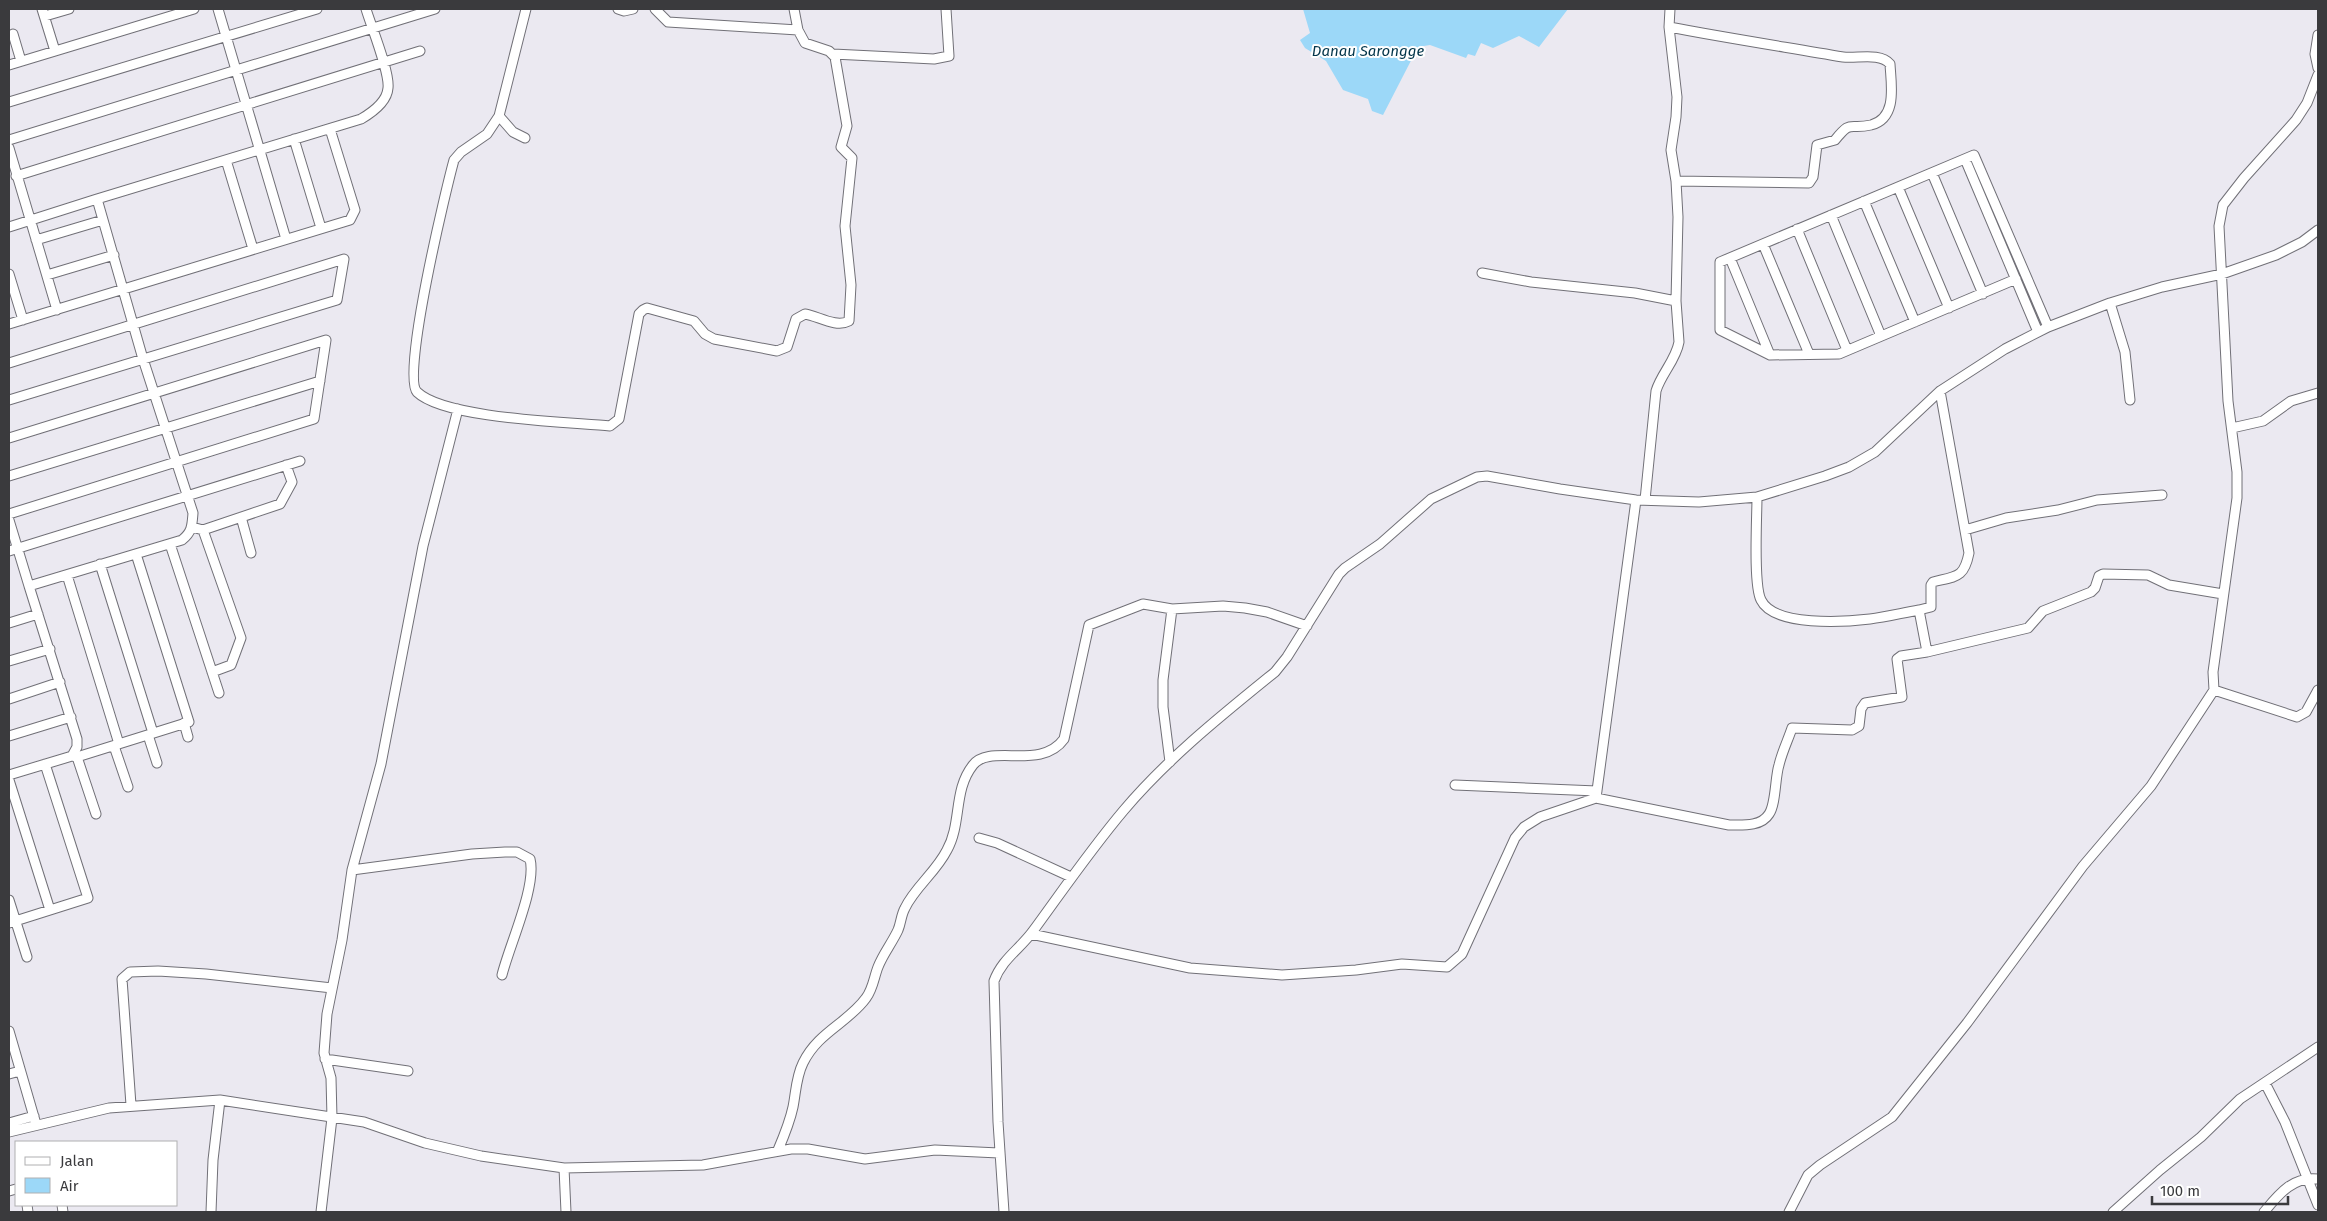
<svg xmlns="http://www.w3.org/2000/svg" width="2327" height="1221" viewBox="0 0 2327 1221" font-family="'Fira Sans',sans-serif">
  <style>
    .water { fill: #9cd8f8 }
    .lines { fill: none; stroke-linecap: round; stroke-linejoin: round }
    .minor-casing { stroke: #717077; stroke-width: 11 }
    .minor { stroke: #fff; stroke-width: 9 }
    .labels { text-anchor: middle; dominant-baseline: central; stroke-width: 4; stroke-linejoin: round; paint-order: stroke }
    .water-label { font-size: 15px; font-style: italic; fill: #02354a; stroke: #fff }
  </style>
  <rect width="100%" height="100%" fill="#ebe9f1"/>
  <path class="water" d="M 1303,9 L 1568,9 L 1539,47 L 1519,36 L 1493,48 L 1481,43 L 1475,56 L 1468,54 L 1466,58 L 1430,45 L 1418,47 L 1383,115 L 1372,111 L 1368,99 L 1343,90 L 1326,61 L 1305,48 L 1300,40 L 1310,33 Z"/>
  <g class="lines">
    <defs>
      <path id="minor" d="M 42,9 L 55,51
        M 218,9 L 286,239
        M 526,9 L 499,116 L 487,134 L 461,152 L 454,160 C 446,189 401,376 417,392 C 445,419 569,422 610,426 L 619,419 L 639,314 L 643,310 L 647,308 L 694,321 L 705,334 L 714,339 L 777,351 L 787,347 L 796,319 L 805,314 C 818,316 836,328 849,321 L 851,285 L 845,226 L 852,158 L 841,147 L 847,126 L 835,57 L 829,51 L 805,43 L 798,30 L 794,9
        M 618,9 L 624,11 L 633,9
        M 655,9 L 668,22 L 798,30
        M 1670,9 L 1669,27 L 1677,97 L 1676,117 L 1671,150 L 1676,181 L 1678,217 L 1676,301
        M 45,16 L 69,9
        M 1669,27 C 1727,38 1785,47 1843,57 C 1856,59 1880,52 1890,64 C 1891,84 1898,118 1871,125 C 1848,130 1852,119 1835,140 L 1817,145 L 1813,177 L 1809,183 L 1676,181
        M 13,34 L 21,61
        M 2318,35 L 2315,54 L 2318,68
        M 833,54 L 934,59 L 949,56 L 946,9
        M 9,65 L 194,9
        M 9,102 L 317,9
        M 499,116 L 513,132 L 525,138
        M 294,139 L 321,228
        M 9,140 L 435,9
        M 9,148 L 57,310
        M 1965,159 L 2038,332
        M 226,160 L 253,249
        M 1932,173 L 1983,294
        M 16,176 L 420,51
        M 1898,187 L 1949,308
        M 97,199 L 361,119 C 373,112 387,102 388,88 C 390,72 371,26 366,9
        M 1864,201 L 1915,322
        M 1831,215 L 1881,336
        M 9,227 L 97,199 L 143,359 L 193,513 C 192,526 192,532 182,540 L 29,586 L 77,739 L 77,747 L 72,756 L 9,775
        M 1797,229 L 1847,350
        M 36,240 L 103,220
        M 1763,244 L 1809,354
        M 1730,258 L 1770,355
        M 1482,273 L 1531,282 L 1635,293 L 1676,301 L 1679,342 C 1676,360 1661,374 1656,391 L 1645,500
        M 9,274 L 23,320
        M 47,275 L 114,255
        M 2016,279 L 1839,354 L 1770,355 L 1720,330 L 1720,262 L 1974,155 L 2048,327
        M 2110,303 L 2125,352 L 2130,400
        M 9,324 L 350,220 L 355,210 L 330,129
        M 9,363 L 344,259 L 337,300 L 9,400
        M 2232,428 L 2263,421 L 2291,401 L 2318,393
        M 9,438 L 326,340 L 314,419 L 9,514
        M 9,476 L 320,381
        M 1757,497 C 1757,518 1753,584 1761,600 C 1774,627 1845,622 1870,619 C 1886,617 1902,613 1919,610
        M 241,517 L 251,553
        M 9,520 L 29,586
        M 192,527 L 203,530 L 241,638 L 231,665 L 212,672
        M 203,530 L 280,504 L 292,482 L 286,465
        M 1965,530 L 2006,518 L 2058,510 L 2097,500 L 2162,495
        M 170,544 L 219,693
        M 9,551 L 300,461
        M 100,564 L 153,733
        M 67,575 L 119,744
        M 9,623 L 38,614
        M 1927,652 L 2028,628 L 2043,611 L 2091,592 L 2095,588 L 2099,576 L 2103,574 L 2148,575 L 2169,585 L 2223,594
        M 9,661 L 50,649
        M 2214,690 L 2297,717 L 2306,712 L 2318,690
        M 9,699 L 60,682
        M 184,723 L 188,737
        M 148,735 L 157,763
        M 9,736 L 71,717
        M 114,746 L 128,787
        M 72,756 L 77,757 L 96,814
        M 77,757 L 189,722 L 136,554
        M 1170,762 L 1163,707 L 1163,680 L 1172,609
        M 9,780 L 50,910
        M 1455,785 L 1597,791
        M 1596,798 L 1636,500
        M 979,838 L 997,843 L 1071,877
        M 352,870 L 472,854 L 505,852 L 517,852 L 530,859 C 537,886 509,946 502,975
        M 9,900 L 27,957
        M 9,923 L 88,898 L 45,764
        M 1031,934 L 1190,968 L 1282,975 L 1356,970 L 1402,964 L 1447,967 L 1462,954 L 1515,838 L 1524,827 L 1540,817 L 1596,798 L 1729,825 C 1742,825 1761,827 1769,814 C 1776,804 1775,777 1779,765 C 1782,752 1788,740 1792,728 L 1852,730 L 1859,726 L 1861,709 L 1865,703 L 1902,697 L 1897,659 L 1901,656 L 1927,652 L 1919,610 L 1931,607 L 1931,585 L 1933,582 C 1957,576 1964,578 1969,553 L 1940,391
        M 9,1031 L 36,1124
        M 325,1059 L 408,1071
        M 9,1074 L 20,1071
        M 2265,1083 L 2285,1122 L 2318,1205
        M 131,1105 L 122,979 L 130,972 L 158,971 L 206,974 L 332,988
        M 9,1123 L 34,1116
        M 9,1132 L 109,1108 L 220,1100 L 364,1122 L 425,1143 L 481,1156 L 564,1168 L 703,1165 L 791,1149 L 808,1149 L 865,1159 L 935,1150 L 999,1153
        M 778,1150 C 784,1136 790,1121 793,1107 C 796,1092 796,1077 803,1063 C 818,1032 848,1023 866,998 C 873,989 874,977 878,967 C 883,954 892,943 898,930 C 901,923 901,915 905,908 C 915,887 936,872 947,850 C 962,823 953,790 973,765 C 990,743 1041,771 1064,739 L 1089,625 L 1143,604 L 1172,609 L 1223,606 L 1245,608 L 1267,612 L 1307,626
        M 564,1168 L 566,1212
        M 9,1191 L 16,1189
        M 27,1205 L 28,1212
        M 62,1205 L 63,1212
        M 211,1212 L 213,1160 L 220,1100
        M 321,1212 L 332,1118 L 331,1078 L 324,1053 L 327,1014 L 342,940 L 352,870 L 381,764 L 423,546 L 458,409
        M 1004,1212 L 998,1122 L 994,981 C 1002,959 1020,949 1033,931 C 1063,890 1091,849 1124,810 C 1168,758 1222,715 1275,672 L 1287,657 L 1339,574 L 1345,568 L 1380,544 L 1431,499 L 1477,477 L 1487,476 L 1560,489 L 1636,500 L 1699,502 L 1757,497 L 1825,476 L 1849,467 L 1875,452 L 1940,391 L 2005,349 L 2048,327 L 2110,303 L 2162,287 L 2222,274 L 2276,255 L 2302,242 L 2318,230
        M 1789,1212 L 1808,1175 L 1820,1165 L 1892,1117 L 1967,1023 L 2083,866 L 2151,786 L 2214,690 L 2213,672 L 2237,498 L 2237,472 L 2228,401 L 2219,226 L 2223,205 L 2244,178 L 2296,120 L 2307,103 L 2318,75
        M 2113,1212 L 2160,1170 L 2201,1137 L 2240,1099 L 2318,1047
        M 2264,1212 C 2279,1194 2293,1176 2318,1179"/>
    </defs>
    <use href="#minor" class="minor-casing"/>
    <use href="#minor" class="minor"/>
  </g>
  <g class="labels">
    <g class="water-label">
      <text x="1368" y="51">Danau Sarongge</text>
    </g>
  </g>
  <rect width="2327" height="1221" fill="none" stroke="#3a3a3d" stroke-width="20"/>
  <rect x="15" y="1141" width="162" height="65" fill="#ffffff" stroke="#b0b0b1"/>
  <rect x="25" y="1157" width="25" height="8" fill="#ffffff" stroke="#b0b0b1"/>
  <text x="60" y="1166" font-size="15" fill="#3a3a3d">Jalan</text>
  <rect x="25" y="1178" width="25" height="15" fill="#9cd8f8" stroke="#b0b0b1"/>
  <text x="60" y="1191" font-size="15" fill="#3a3a3d">Air</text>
  <path d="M2152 1196v8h136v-8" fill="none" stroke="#3a3a3d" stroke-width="2.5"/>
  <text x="2160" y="1196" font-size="15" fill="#3a3a3d" stroke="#ffffff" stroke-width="4" paint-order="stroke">100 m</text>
</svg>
